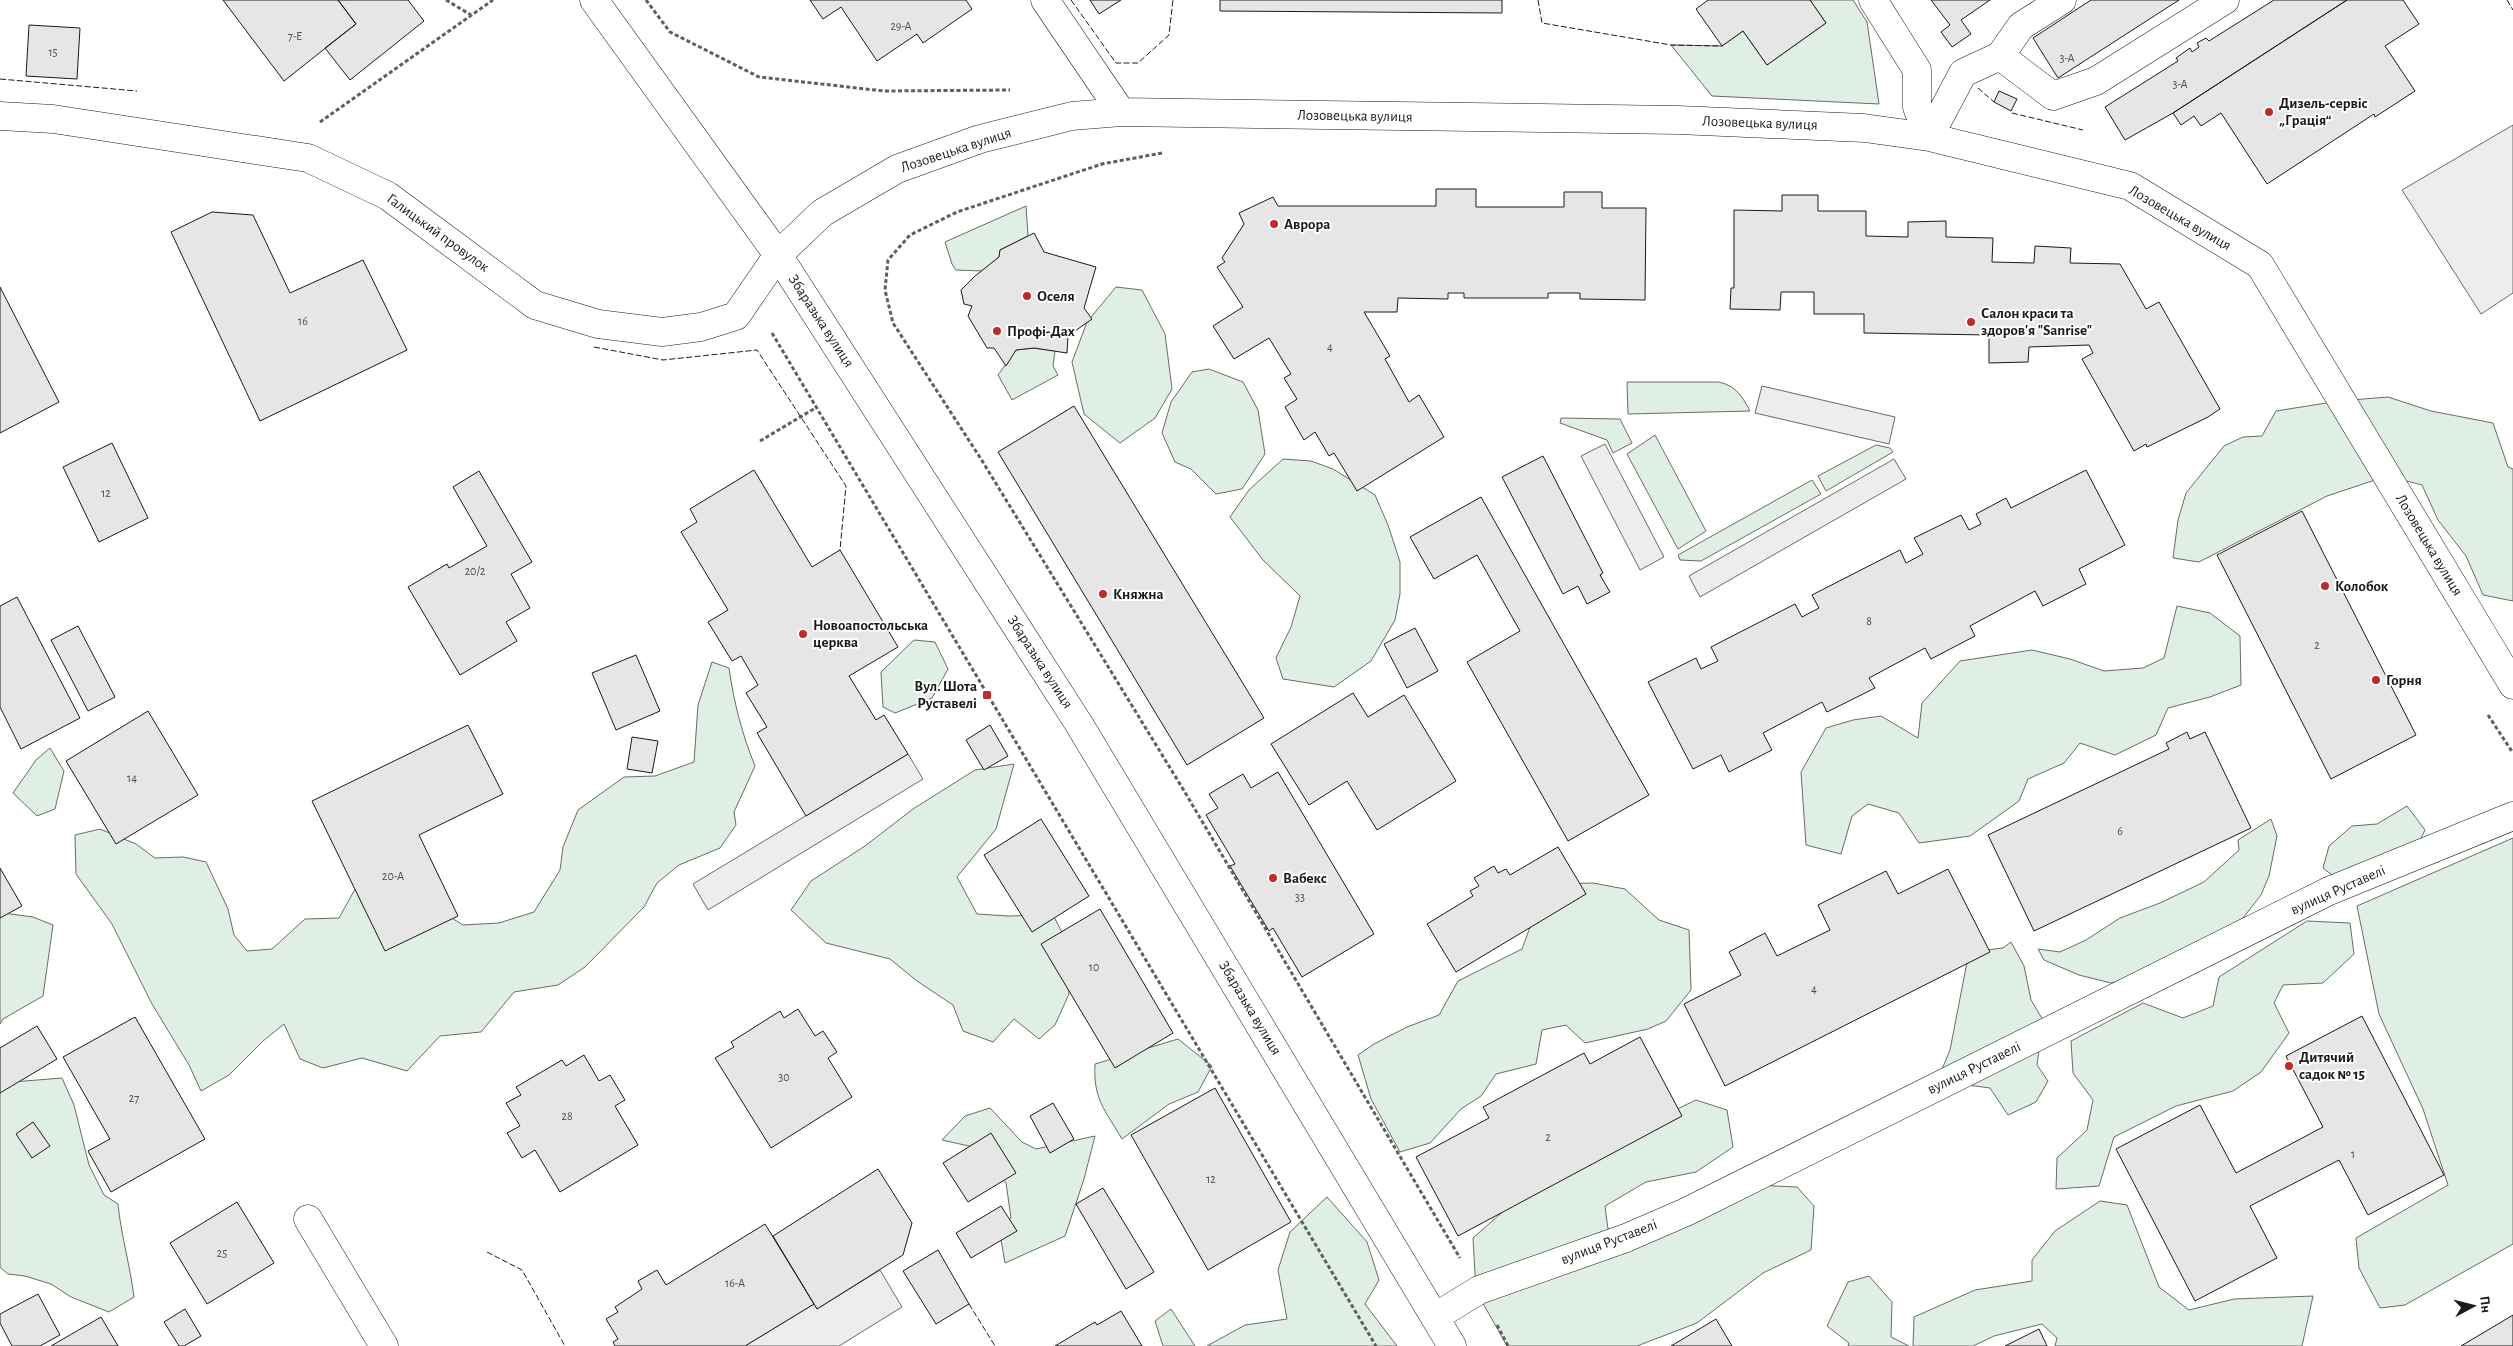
<svg xmlns="http://www.w3.org/2000/svg" width="2513" height="1346" viewBox="0 0 2513 1346" font-family="'Alegreya Sans',sans-serif">
  <style>
    .green { fill: #e0efe3; stroke: #6a6a6a }
    .parking { fill: #ededed; stroke: #6a6a6a }
    .building { fill: #e6e6e6; stroke: #1a1a1a }
    .lines { fill: none; stroke-linecap: round; stroke-linejoin: round }
    .minor-casing { stroke: #1a1a1a; stroke-width: 29 }
    .major-casing { stroke: #1a1a1a; stroke-width: 29 }
    .path { stroke: #5f5f5f; stroke-width: 3; stroke-dasharray: 4 2.5; stroke-linecap: butt }
    .minor { stroke: #fff; stroke-width: 28 }
    .major { stroke: #fff; stroke-width: 28 }
    .fence { stroke: #1a1a1a; stroke-width: 1; stroke-dasharray: 6 2.5; stroke-linecap: butt }
    .poi-dot { fill: #c62828; stroke: #fff; stroke-width: 2 }
    .labels { text-anchor: middle; dominant-baseline: central; stroke-width: 4; stroke-linejoin: round; paint-order: stroke }
    .number-label { font-size: 12px; fill: #4d4d4d }
    .poi-label { font-size: 15px; font-weight: bold; fill: #1a1a1a; stroke: #fff; text-anchor: start }
    .street-label { font-size: 15px; fill: #1a1a1a; stroke: #fff }
  </style>
  <rect width="100%" height="100%" fill="#fff"/>
  <path class="green" d="M 1810,0 L 1853,0 L 1867,22 L 1879,104 L 1712,96 L 1671,45 L 1722,46 L 1743,31 L 1767,65 L 1826,23 Z
    M 1026,206 L 1028,236 L 1000,250 L 999,257 L 982,271 L 956,270 L 952,264 L 945,242 Z
    M 1116,287 L 1142,290 L 1165,334 L 1172,389 L 1155,418 L 1120,443 L 1084,414 L 1072,362 L 1087,322 Z
    M 1034,348 L 1055,351 L 1053,366 L 1058,375 L 1012,400 L 998,375 L 1016,350 Z
    M 1209,369 L 1243,382 L 1258,410 L 1265,454 L 1242,489 L 1216,494 L 1191,469 L 1175,462 L 1162,433 L 1171,402 L 1192,372 Z
    M 1627,382 L 1719,382 C 1736,386 1742,396 1750,411 L 1628,414 Z
    M 2388,397 L 2431,411 L 2493,423 L 2508,467 L 2513,469 L 2513,601 L 2483,595 L 2466,556 L 2438,520 L 2422,485 L 2387,476 L 2327,496 L 2199,562 L 2173,558 L 2178,520 L 2186,493 L 2224,446 L 2243,437 L 2262,436 L 2276,411 L 2339,401 Z
    M 1561,418 L 1620,419 L 1632,443 L 1613,453 L 1607,440 L 1560,423 Z
    M 1655,435 L 1706,531 L 1678,549 L 1627,454 Z
    M 1876,445 L 1890,448 L 1893,452 L 1826,491 L 1818,476 Z
    M 1283,459 L 1311,461 L 1333,469 L 1375,495 L 1388,525 L 1400,562 L 1400,594 L 1395,620 L 1371,661 L 1334,687 L 1283,679 L 1276,658 L 1291,627 L 1300,596 L 1263,560 L 1230,517 L 1249,490 Z
    M 1812,480 L 1821,494 L 1701,561 L 1680,560 L 1678,555 Z
    M 2177,606 L 2210,613 L 2240,636 L 2241,685 L 2210,697 L 2168,708 L 2156,735 L 2115,755 L 2080,743 L 2064,763 L 2028,779 L 2019,801 L 1970,836 L 1919,843 L 1899,813 L 1868,804 L 1852,816 L 1841,854 L 1806,845 L 1801,772 L 1826,728 L 1853,720 L 1881,716 L 1918,738 L 1922,703 L 1960,661 L 2032,650 L 2070,659 L 2104,671 L 2143,668 L 2164,658 Z
    M 914,640 L 935,642 L 948,669 L 932,698 L 895,713 L 883,707 L 881,672 Z
    M 712,662 L 729,668 C 734,703 742,734 755,766 L 734,812 L 736,825 L 720,848 L 679,865 L 657,883 L 644,907 L 585,967 L 558,985 L 514,992 L 481,1032 L 440,1036 L 407,1071 L 362,1058 L 323,1068 L 300,1059 L 284,1024 L 263,1041 L 229,1075 L 201,1091 L 189,1065 L 152,1004 L 112,924 L 76,874 L 75,835 L 100,829 L 136,844 L 155,858 L 183,857 L 206,862 L 228,909 L 234,935 L 247,951 L 272,949 L 305,919 L 339,918 L 354,891 L 381,866 L 429,904 L 463,925 L 499,923 L 534,912 L 560,870 L 563,847 L 578,810 L 624,777 L 655,776 L 694,762 L 698,705 Z
    M 50,748 L 64,771 L 55,809 L 37,816 L 13,793 L 36,760 Z
    M 1014,764 L 996,829 L 957,877 L 977,914 L 1008,916 L 1053,915 L 1067,942 L 1069,994 L 1055,1025 L 1039,1039 L 1014,1019 L 993,1042 L 963,1031 L 953,1005 L 917,981 L 890,959 L 826,943 L 791,910 L 811,881 L 865,846 L 913,809 L 975,770 Z
    M 2407,806 L 2425,830 L 2406,869 L 2336,878 L 2323,868 L 2329,846 L 2352,826 L 2377,824 Z
    M 2271,819 L 2277,836 L 2269,876 L 2261,895 L 2243,918 L 2145,975 L 2111,983 L 2079,975 L 2044,960 L 2038,949 L 2060,952 L 2086,940 L 2120,918 L 2160,903 L 2204,882 L 2239,850 L 2238,840 Z
    M 2513,838 L 2513,1244 L 2405,1305 L 2380,1308 L 2359,1268 L 2356,1238 L 2448,1185 L 2423,1109 L 2379,1014 L 2357,906 Z
    M 1593,883 L 1625,889 L 1659,920 L 1689,930 L 1691,990 L 1666,1021 L 1648,1029 L 1585,1043 L 1566,1025 L 1542,1030 L 1536,1064 L 1496,1074 L 1481,1096 L 1461,1109 L 1430,1143 L 1400,1152 L 1371,1099 L 1358,1055 L 1374,1044 L 1407,1027 L 1439,1015 L 1458,981 L 1522,949 L 1541,897 L 1555,884 Z
    M 3,913 L 33,917 L 53,925 L 43,996 L 3,1019 L 0,1024 L 0,915 Z
    M 2307,921 L 2350,923 L 2354,954 L 2323,983 L 2283,985 L 2274,1003 L 2289,1033 L 2261,1072 L 2233,1091 L 2176,1106 L 2114,1137 L 2099,1186 L 2056,1189 L 2057,1158 L 2087,1130 L 2093,1100 L 2073,1073 L 2071,1041 L 2143,1003 L 2183,1018 L 2213,1006 L 2219,977 Z
    M 2011,942 L 2024,966 L 2031,1000 L 2043,1020 L 2037,1065 L 2048,1081 L 2036,1102 L 2008,1115 L 1990,1088 L 1937,1081 L 1950,1050 L 1969,952 L 2003,948 Z
    M 1178,1039 L 1212,1066 L 1198,1092 L 1169,1104 L 1122,1139 C 1105,1110 1093,1099 1095,1064 Z
    M 62,1078 L 74,1105 L 89,1165 L 104,1195 L 118,1204 C 121,1235 130,1265 134,1297 L 109,1312 L 71,1297 L 51,1284 L 25,1276 L 8,1274 L 0,1267 L 0,1083 Z
    M 1696,1100 L 1727,1110 L 1733,1147 L 1696,1172 L 1646,1182 L 1605,1206 L 1608,1229 L 1639,1226 L 1733,1184 L 1797,1187 L 1814,1206 L 1811,1250 L 1763,1273 L 1697,1323 L 1637,1346 L 1507,1346 L 1476,1291 L 1473,1238 L 1550,1170 Z
    M 990,1108 L 1022,1142 L 1036,1149 L 1095,1136 L 1084,1179 L 1065,1236 L 1005,1263 L 999,1228 L 1011,1218 L 1006,1183 L 982,1149 L 942,1140 L 965,1116 Z
    M 1327,1197 L 1367,1242 L 1379,1280 L 1365,1304 L 1397,1346 L 1207,1346 L 1245,1325 L 1287,1319 L 1278,1270 L 1290,1232 Z
    M 2100,1201 L 2127,1205 L 2159,1287 L 2189,1310 L 2234,1299 L 2313,1296 L 2302,1346 L 2055,1346 L 2057,1338 L 2042,1324 L 1994,1336 L 1973,1346 L 1913,1346 L 1914,1317 L 1975,1290 L 2032,1281 L 2032,1260 L 2055,1231 Z
    M 1869,1276 L 1892,1302 L 1891,1337 L 1909,1346 L 1848,1346 L 1849,1343 L 1827,1326 L 1848,1282 Z
    M 1171,1309 L 1195,1346 L 1163,1346 L 1155,1321 Z"/>
  <path class="parking" d="M 2513,125 L 2513,293 L 2481,314 L 2402,190 Z
    M 1762,386 L 1895,417 L 1889,444 L 1755,413 Z
    M 1605,444 L 1664,557 L 1640,570 L 1581,456 Z
    M 1894,459 L 1906,479 L 1700,597 L 1689,576 Z
    M 908,754 L 923,779 L 708,910 L 693,884 Z
    M 880,1270 L 902,1307 L 839,1346 L 745,1346 L 814,1304 L 817,1309 Z"/>
  <path class="building" d="M 223,0 L 338,0 L 356,24 L 284,81 Z
    M 338,0 L 408,0 L 424,21 L 350,80 L 325,48 L 356,24 Z
    M 810,0 L 966,0 L 972,9 L 923,43 L 917,34 L 877,61 L 841,7 L 823,19 Z
    M 1090,0 L 1121,0 L 1099,14 Z
    M 1220,0 L 1502,0 L 1502,13 L 1220,11 Z
    M 1708,0 L 1810,0 L 1826,23 L 1767,65 L 1743,31 L 1722,46 L 1696,9 Z
    M 1931,0 L 1990,0 L 1961,20 L 1971,34 L 1952,47 L 1941,32 L 1950,25 Z
    M 2091,0 L 2179,0 L 2058,78 L 2033,38 Z
    M 2274,0 L 2347,0 L 2173,113 L 2125,140 L 2105,107 L 2178,61 L 2176,58 L 2190,48 L 2192,52 L 2199,47 L 2197,43 L 2206,38 L 2209,41 Z
    M 2347,0 L 2403,0 L 2419,24 L 2385,46 L 2415,91 L 2375,117 L 2374,114 L 2267,184 L 2221,113 L 2201,126 L 2194,116 L 2181,125 L 2173,113 Z
    M 29,25 L 80,28 L 77,79 L 26,76 Z
    M 1999,91 L 2017,99 L 2011,111 L 1994,102 Z
    M 1436,189 L 1476,189 L 1476,207 L 1564,207 L 1564,192 L 1602,192 L 1602,208 L 1646,208 L 1645,300 L 1580,299 L 1580,293 L 1548,293 L 1548,298 L 1464,298 L 1464,293 L 1448,293 L 1448,299 L 1398,298 L 1397,312 L 1364,312 L 1390,356 L 1385,359 L 1409,402 L 1419,395 L 1444,437 L 1357,491 L 1334,453 L 1329,456 L 1315,432 L 1304,440 L 1285,407 L 1297,399 L 1284,378 L 1291,374 L 1269,338 L 1234,359 L 1213,326 L 1243,307 L 1217,267 L 1225,262 L 1222,258 L 1244,224 L 1239,213 L 1273,197 L 1278,206 L 1436,206 Z
    M 1782,195 L 1818,195 L 1818,211 L 1866,211 L 1866,236 L 1908,237 L 1908,222 L 1946,221 L 1946,237 L 1993,238 L 1992,262 L 2034,263 L 2035,246 L 2071,248 L 2070,263 L 2120,264 L 2146,309 L 2159,302 L 2220,409 L 2208,417 L 2147,447 L 2146,444 L 2134,451 L 2082,359 L 2093,353 L 2089,345 L 2029,347 L 2028,362 L 1989,363 L 1989,335 L 1864,333 L 1864,314 L 1814,314 L 1814,292 L 1781,292 L 1780,310 L 1730,309 L 1731,288 L 1734,288 L 1734,210 L 1782,211 Z
    M 212,212 L 253,215 L 290,293 L 363,260 L 407,350 L 260,421 L 171,232 Z
    M 1034,233 L 1044,252 L 1096,267 L 1084,308 L 1092,319 L 1068,336 L 1067,353 L 1034,348 L 1016,350 L 1006,366 L 994,348 L 987,348 L 968,316 L 972,306 L 964,304 L 961,290 L 975,276 L 999,257 L 1000,250 Z
    M 0,287 L 59,402 L 0,433 Z
    M 1074,406 L 1264,718 L 1187,765 L 998,452 Z
    M 112,443 L 148,518 L 99,542 L 63,467 Z
    M 1543,456 L 1603,573 L 1600,575 L 1610,592 L 1587,604 L 1578,586 L 1563,594 L 1502,477 Z
    M 754,470 L 812,567 L 840,550 L 898,647 L 849,676 L 876,720 L 884,715 L 908,754 L 806,816 L 757,733 L 767,727 L 746,693 L 758,685 L 741,656 L 732,661 L 708,622 L 728,610 L 681,532 L 697,522 L 690,509 Z
    M 2086,470 L 2125,545 L 2079,569 L 2086,584 L 2043,606 L 2035,591 L 1970,626 L 1975,636 L 1931,659 L 1925,648 L 1869,678 L 1875,688 L 1827,712 L 1822,702 L 1763,733 L 1772,750 L 1729,772 L 1721,755 L 1693,769 L 1648,682 L 1696,658 L 1701,669 L 1718,661 L 1711,647 L 1795,604 L 1802,617 L 1819,608 L 1812,595 L 1900,550 L 1906,563 L 1923,554 L 1914,538 L 1961,515 L 1969,530 L 1981,524 L 1976,514 L 2006,498 L 2011,508 Z
    M 479,471 L 532,562 L 511,574 L 530,608 L 506,622 L 517,641 L 460,675 L 408,587 L 447,564 L 449,568 L 487,546 L 453,487 Z
    M 1481,497 L 1649,795 L 1568,841 L 1467,662 L 1520,631 L 1477,555 L 1434,579 L 1410,537 Z
    M 2302,511 L 2416,735 L 2331,779 L 2217,555 Z
    M 17,597 L 80,718 L 21,749 L 0,707 L 0,606 Z
    M 78,626 L 115,697 L 88,711 L 51,640 Z
    M 1415,628 L 1438,671 L 1407,688 L 1384,644 Z
    M 636,655 L 660,711 L 616,730 L 592,673 Z
    M 1353,693 L 1368,717 L 1404,695 L 1456,781 L 1377,830 L 1347,781 L 1309,805 L 1271,744 Z
    M 148,711 L 198,795 L 116,844 L 66,761 Z
    M 468,725 L 503,794 L 419,835 L 458,916 L 385,951 L 312,801 Z
    M 990,725 L 1008,756 L 984,770 L 966,740 Z
    M 2187,732 L 2190,739 L 2205,732 L 2251,828 L 2034,931 L 1988,835 L 2169,749 L 2166,743 Z
    M 632,737 L 658,741 L 652,773 L 627,769 Z
    M 1278,772 L 1374,934 L 1302,977 L 1273,928 L 1269,931 L 1230,866 L 1235,864 L 1206,815 L 1218,808 L 1209,794 L 1243,774 L 1251,788 Z
    M 1041,819 L 1089,896 L 1032,932 L 984,855 Z
    M 1558,847 L 1586,894 L 1456,972 L 1427,924 L 1473,896 L 1470,891 L 1479,886 L 1474,878 L 1494,866 L 1498,873 L 1506,869 L 1510,875 Z
    M 0,868 L 22,906 L 0,918 Z
    M 1948,869 L 1990,952 L 1725,1086 L 1684,1004 L 1741,975 L 1729,952 L 1765,933 L 1777,956 L 1830,930 L 1818,905 L 1886,871 L 1898,894 Z
    M 1100,909 L 1173,1033 L 1115,1068 L 1041,944 Z
    M 798,1009 L 815,1036 L 823,1031 L 837,1052 L 828,1058 L 852,1097 L 771,1148 L 715,1058 L 734,1047 L 731,1042 L 780,1011 L 784,1018 Z
    M 2362,1016 L 2444,1175 L 2368,1215 L 2339,1160 L 2250,1206 L 2277,1258 L 2195,1301 L 2116,1149 L 2200,1105 L 2236,1173 L 2323,1127 L 2286,1056 Z
    M 135,1017 L 205,1139 L 111,1192 L 88,1151 L 110,1139 L 63,1057 Z
    M 37,1026 L 57,1059 L 0,1093 L 0,1048 Z
    M 1640,1037 L 1682,1116 L 1458,1236 L 1416,1157 L 1489,1118 L 1483,1107 L 1584,1053 L 1590,1064 Z
    M 584,1055 L 599,1081 L 610,1075 L 625,1100 L 615,1106 L 638,1145 L 560,1192 L 535,1150 L 522,1158 L 507,1133 L 520,1126 L 506,1103 L 521,1095 L 516,1087 L 562,1060 L 566,1066 Z
    M 1215,1088 L 1291,1222 L 1208,1270 L 1131,1135 Z
    M 1053,1103 L 1074,1139 L 1050,1153 L 1030,1116 Z
    M 33,1122 L 50,1146 L 32,1158 L 16,1134 Z
    M 991,1133 L 1016,1173 L 968,1202 L 943,1163 Z
    M 878,1169 L 912,1223 L 903,1255 L 817,1309 L 773,1236 Z
    M 1103,1188 L 1154,1272 L 1126,1289 L 1076,1204 Z
    M 237,1202 L 274,1263 L 207,1304 L 170,1243 Z
    M 1001,1206 L 1017,1231 L 971,1258 L 956,1233 Z
    M 765,1224 L 814,1304 L 745,1346 L 615,1346 L 613,1342 L 618,1339 L 606,1319 L 618,1312 L 615,1307 L 642,1289 L 638,1281 L 657,1270 L 666,1285 Z
    M 938,1250 L 969,1304 L 936,1324 L 903,1271 Z
    M 38,1294 L 60,1335 L 40,1346 L 12,1346 L 0,1323 L 0,1314 Z
    M 185,1309 L 201,1336 L 184,1346 L 179,1346 L 164,1322 Z
    M 1121,1311 L 1142,1346 L 1055,1346 L 1095,1322 L 1097,1325 Z
    M 2513,1315 L 2513,1346 L 2461,1346 Z
    M 101,1317 L 118,1346 L 51,1346 Z
    M 1716,1319 L 1732,1346 L 1671,1346 Z
    M 2039,1329 L 2047,1346 L 2005,1346 Z"/>
  <g class="lines">
    <defs>
      <path id="minor" d="M 1045,0 L 1121,112
        M 1873,0 L 1917,70 L 1917,107 L 1929,137 L 1963,73 L 2000,56 L 2021,26 L 2062,0
        M 2000,56 L 2053,96 L 2096,81 L 2225,0
        M 0,116 L 53,119 L 308,158 L 388,196 L 535,305 L 598,324 L 662,332 L 701,327 L 736,316 L 778,255 L 822,213 L 897,169 L 980,139 L 1072,116 L 1121,112 L 1678,120 L 1864,128 L 1929,137 L 2130,186 L 2260,265 L 2513,685
        M 308,1219 L 384,1346
        M 1435,1317 L 1479,1290 L 1626,1238 L 1686,1212 L 2329,891 L 2513,816"/>
      <path id="major" d="M 594,0 L 778,255 L 1079,724 L 1452,1346"/>
    </defs>
    <use href="#minor" class="minor-casing"/>
    <use href="#major" class="major-casing"/>
    <path class="path" d="M 446,0 L 471,15
      M 646,0 L 670,32 L 759,77 L 884,91 L 1010,90
      M 320,122 L 493,0
      M 1162,153 L 1102,164 L 957,212 L 910,235 L 888,260 L 885,290 L 893,323 L 981,459 L 1183,789 L 1460,1258
      M 772,333 L 1376,1346
      M 760,441 L 817,407
      M 2488,715 L 2513,753
      M 1497,1325 L 1508,1346"/>
    <use href="#minor" class="minor"/>
    <use href="#major" class="major"/>
    <path class="fence" d="M 1071,0 L 1116,63 L 1138,63 L 1169,35 L 1173,0
      M 1538,0 L 1542,23 L 1671,45 L 1722,46
      M 2507,0 L 2513,10
      M 0,79 L 137,91
      M 1978,88 L 1994,102
      M 2012,113 L 2083,130
      M 594,347 L 663,360 L 757,350 L 846,486 L 840,550
      M 487,1252 L 522,1270 L 565,1346
      M 969,1304 L 995,1346"/>
  </g>
  <g class="poi-dot">
    <circle cx="2269" cy="112" r="5"/>
    <circle cx="1274" cy="224" r="5"/>
    <circle cx="1027" cy="296" r="5"/>
    <circle cx="1971" cy="322" r="5"/>
    <circle cx="997" cy="331" r="5"/>
    <circle cx="2325" cy="586" r="5"/>
    <circle cx="1103" cy="594" r="5"/>
    <circle cx="803" cy="634" r="5"/>
    <circle cx="2376" cy="680" r="5"/>
    <rect x="982" y="690" width="10" height="10" rx="2.5"/>
    <circle cx="1273" cy="878" r="5"/>
    <circle cx="2289" cy="1066" r="5"/>
  </g>
  <g class="labels">
    <g class="number-label">
      <text x="901" y="26">29-А</text>
      <text x="295" y="36">7-Е</text>
      <text x="53" y="52">15</text>
      <text x="2067" y="58">3-А</text>
      <text x="2180" y="84">3-А</text>
      <text x="303" y="321">16</text>
      <text x="1330" y="347">4</text>
      <text x="106" y="493">12</text>
      <text x="475" y="571">20/2</text>
      <text x="1869" y="621">8</text>
      <text x="2317" y="645">2</text>
      <text x="132" y="778">14</text>
      <text x="2120" y="831">6</text>
      <text x="393" y="876">20-А</text>
      <text x="1300" y="897">33</text>
      <text x="1094" y="967">10</text>
      <text x="1814" y="989">4</text>
      <text x="784" y="1077">30</text>
      <text x="134" y="1098">27</text>
      <text x="567" y="1116">28</text>
      <text x="1548" y="1137">2</text>
      <text x="2353" y="1154">1</text>
      <text x="1211" y="1179">12</text>
      <text x="222" y="1253">25</text>
      <text x="735" y="1283">16-А</text>
    </g>
    <g class="poi-label">
      <text x="2279" y="103">Дизель-сервіс<tspan x="2279" dy="17">„Грація“</tspan></text>
      <text x="1284" y="224">Аврора</text>
      <text x="1037" y="296">Оселя</text>
      <text x="1981" y="313">Салон краси та<tspan x="1981" dy="17">здоров'я "Sanrise"</tspan></text>
      <text x="1007" y="331">Профі-Дах</text>
      <text x="2335" y="586">Колобок</text>
      <text x="1113" y="594">Княжна</text>
      <text x="813" y="625">Новоапостольська<tspan x="813" dy="17">церква</tspan></text>
      <text x="2386" y="680">Горня</text>
      <text x="977" y="686" text-anchor="end">Вул. Шота<tspan x="977" dy="17">Руставелі</tspan></text>
      <text x="1283" y="878">Вабекс</text>
      <text x="2299" y="1057">Дитячий<tspan x="2299" dy="17">садок № 15</tspan></text>
    </g>
    <g class="street-label">
      <text transform="translate(1355 116) rotate(1)">Лозовецька вулиця</text>
      <text transform="translate(1760 123) rotate(2)">Лозовецька вулиця</text>
      <text transform="translate(956 150) rotate(-18)">Лозовецька вулиця</text>
      <text transform="translate(2180 218) rotate(30)">Лозовецька вулиця</text>
      <text transform="translate(438 233) rotate(36)">Галицький провулок</text>
      <text transform="translate(821 321) rotate(57)">Збаразька вулиця</text>
      <text transform="translate(2429 545) rotate(59)">Лозовецька вулиця</text>
      <text transform="translate(1040 662) rotate(57)">Збаразька вулиця</text>
      <text transform="translate(2338 890) rotate(-24)">вулиця Руставелі</text>
      <text transform="translate(1250 1008) rotate(59)">Збаразька вулиця</text>
      <text transform="translate(1974 1068) rotate(-26)">вулиця Руставелі</text>
      <text transform="translate(1609 1242) rotate(-21)">вулиця Руставелі</text>
    </g>
  </g>
  <g transform="translate(2473 1306) rotate(83)" stroke="#ffffff" stroke-width="4" paint-order="stroke">
  <path d="M0-4L9 19L0 12L-9 19Z" fill="#1a1a1a"/>
  <text y="-8" font-size="14" font-weight="bold" text-anchor="middle" fill="#1a1a1a">Пн</text>
  </g>
</svg>
